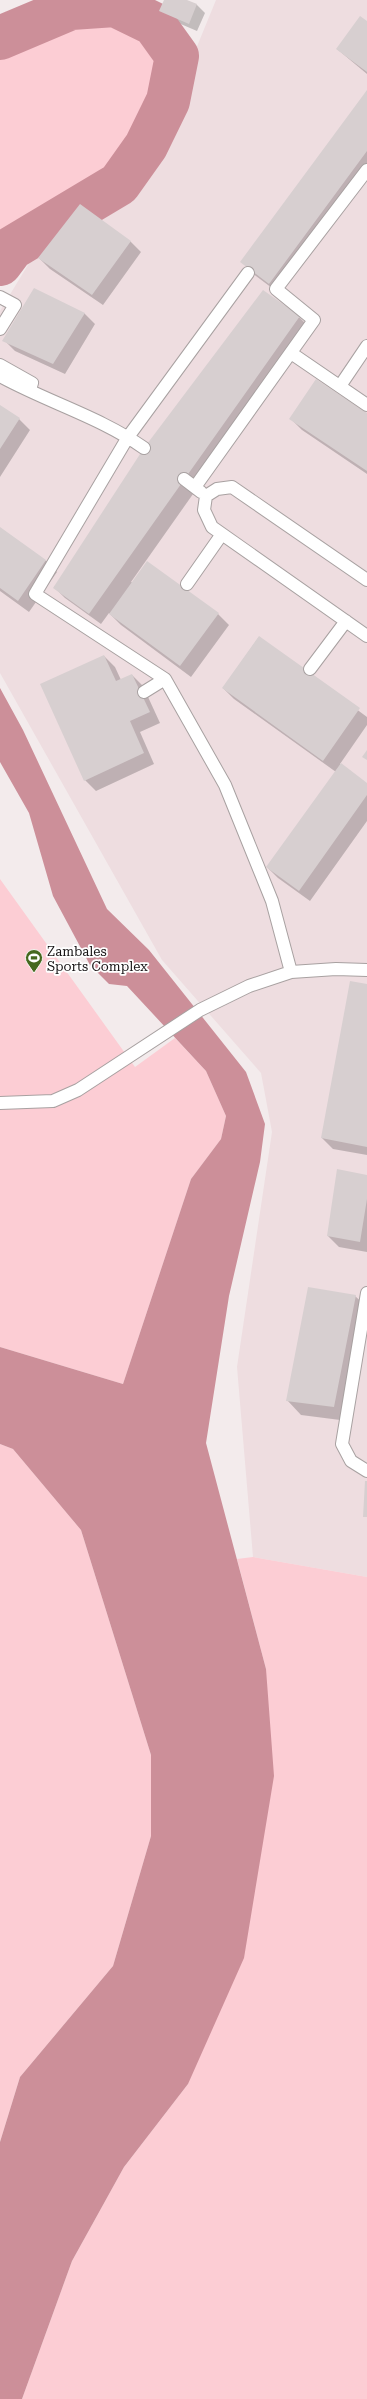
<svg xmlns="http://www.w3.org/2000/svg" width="367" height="2399" viewBox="0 0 367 2399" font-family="'Roboto Serif',serif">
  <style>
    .built { fill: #eedde0 }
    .green { fill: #fccdd4 }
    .water { fill: #cc8f99 }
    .shadow { fill: #0003 }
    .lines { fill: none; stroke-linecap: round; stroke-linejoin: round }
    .river { stroke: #cc8f99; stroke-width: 44 }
    .building { fill: #d7cfd0 }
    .lane-casing { stroke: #a8a1a1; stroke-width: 14 }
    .lane { stroke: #fff; stroke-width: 12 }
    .labels { text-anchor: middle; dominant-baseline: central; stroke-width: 3.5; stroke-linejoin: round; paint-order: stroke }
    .poi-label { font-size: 13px; fill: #171415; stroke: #fff; text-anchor: start }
  </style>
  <rect width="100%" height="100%" fill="#f3ebec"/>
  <path class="built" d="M 216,0 L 367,0 L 367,1577 L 253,1557 L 237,1367 L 272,1132 L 261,1073 L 162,960 L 0,673 L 0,311 L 37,250 L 146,171 Z"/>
  <path class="green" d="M 115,5 L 154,24 L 177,56 L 168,101 L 146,146 L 119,184 L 12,248 L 0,248 L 0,38 L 71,8 Z
    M 0,879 L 135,1067 L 175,1038 L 206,1071 L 226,1116 L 221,1139 L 191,1179 L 123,1384 L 0,1347 Z
    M 0,1444 L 13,1449 L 81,1530 L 151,1755 L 151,1836 L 113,1966 L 20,2077 L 0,2142 Z
    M 253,1557 L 367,1577 L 367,2399 L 22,2399 L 72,2261 L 124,2167 L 188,2084 L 266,1669 L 237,1559 Z"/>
  <path class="water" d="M 0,688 L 23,730 L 107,909 L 149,950 L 246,1072 L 265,1124 L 260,1162 L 229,1296 L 206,1443 L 266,1669 L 274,1776 L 244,1958 L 188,2084 L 124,2167 L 72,2261 L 22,2399 L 0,2399 L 0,2142 L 20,2077 L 113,1966 L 151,1836 L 151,1755 L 81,1530 L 13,1449 L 0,1444 L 0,1347 L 123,1384 L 191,1179 L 221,1139 L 226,1116 L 206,1071 L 127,986 L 109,984 L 90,965 L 53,896 L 29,813 L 0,762 Z"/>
  <path class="shadow" d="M 118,0 L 144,0 L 141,8 Z
    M 165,0 L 185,0 L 197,5 L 205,13 L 197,31 L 169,19 L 160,11 Z
    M 367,22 L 367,74 L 337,49 Z
    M 367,91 L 367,177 L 280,294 L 252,273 Z
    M 130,241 L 141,252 L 103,305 L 50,269 L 39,258 Z
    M 84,313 L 95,324 L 65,374 L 15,351 L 4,340 Z
    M 299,317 L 310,328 L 131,582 L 218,614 L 229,625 L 191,677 L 121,625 L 109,613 L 101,624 L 65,598 L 54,587 Z
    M 0,406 L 19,419 L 30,430 L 0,477 Z
    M 367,414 L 367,474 L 302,430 L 291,419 Z
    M 0,528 L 46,561 L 57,572 L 29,612 L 0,591 Z
    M 259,637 L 367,717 L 367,725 L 340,764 L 367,784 L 367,821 L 310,901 L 278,878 L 267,867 L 336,772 L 234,699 L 223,688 Z
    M 104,656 L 115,667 L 121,680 L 132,675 L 143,686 L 160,723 L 140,732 L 154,764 L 96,791 L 85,780 Z
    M 367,985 L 367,1155 L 333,1149 L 322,1138 Z
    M 367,1177 L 367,1252 L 339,1247 L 328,1236 Z
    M 355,1296 L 367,1307 L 348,1421 L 301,1415 L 287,1400 Z"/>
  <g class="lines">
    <path class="river" d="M 0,38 L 71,8 L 115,5 L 154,24 L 177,56 L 168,101 L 146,146 L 119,184 L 12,248 L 0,264"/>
  </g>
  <path class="building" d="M 164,0 L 187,0 L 197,4 L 189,24 L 159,11 Z
    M 360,16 L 367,21 L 367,72 L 336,49 Z
    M 367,90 L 367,151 L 269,284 L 240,262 Z
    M 80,204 L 131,241 L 92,295 L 38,258 Z
    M 34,288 L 85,313 L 53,364 L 2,341 Z
    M 263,290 L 300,316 L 89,614 L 53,588 L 144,448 Z
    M 316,379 L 367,413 L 367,471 L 289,419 Z
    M 0,405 L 20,418 L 0,449 Z
    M 0,527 L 46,560 L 18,601 L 0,588 Z
    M 147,561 L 219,613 L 180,666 L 109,614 Z
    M 259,636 L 360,708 L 323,761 L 222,688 Z
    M 104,655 L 116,681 L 132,674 L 150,712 L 130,721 L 144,753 L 84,781 L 40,684 Z
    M 367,750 L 367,760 L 362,757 Z
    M 341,763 L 367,783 L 367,795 L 299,891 L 266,867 Z
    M 350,981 L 367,984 L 367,1147 L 321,1138 Z
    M 337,1169 L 367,1175 L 367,1199 L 360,1242 L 327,1236 Z
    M 308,1287 L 356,1295 L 334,1407 L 286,1401 Z
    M 365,1481 L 367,1481 L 367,1517 L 363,1517 Z"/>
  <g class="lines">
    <defs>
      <path id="lane" d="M 248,273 L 128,437 L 35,594 L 165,679 L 225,785 L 272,901 L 291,972
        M 0,297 L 15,305 L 0,329
        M 291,353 L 367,405
        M 0,365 L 32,383 L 31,386
        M 0,376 C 47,402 100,417 144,448
        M 340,386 L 367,346
        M 184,479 L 201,492
        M 195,487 L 314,320 L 276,289 L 367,170
        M 367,580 L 232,487 L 217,489 L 206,496 L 204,510 L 212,527 L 367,636
        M 187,584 L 222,534
        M 310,669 L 346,621
        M 144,692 L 165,679
        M 0,1103 L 53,1101 L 78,1090 L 200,1010 L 249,986 L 291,972 L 336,969 L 367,970
        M 367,1293 L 342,1444 L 351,1461 L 367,1471"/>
    </defs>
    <use href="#lane" class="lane-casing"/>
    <use href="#lane" class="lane"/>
  </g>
  <defs>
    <symbol id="stadium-pin" viewBox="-11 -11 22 30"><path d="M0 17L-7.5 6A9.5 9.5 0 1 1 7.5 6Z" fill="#45681f" stroke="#fff"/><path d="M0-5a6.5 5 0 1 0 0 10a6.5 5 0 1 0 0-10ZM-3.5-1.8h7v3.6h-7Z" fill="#fff"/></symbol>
  </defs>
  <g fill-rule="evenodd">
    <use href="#stadium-pin" x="24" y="948" width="20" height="27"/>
  </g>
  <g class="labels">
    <g class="poi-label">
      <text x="47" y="951">Zambales<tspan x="47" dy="15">Sports Complex</tspan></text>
    </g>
  </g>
</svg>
